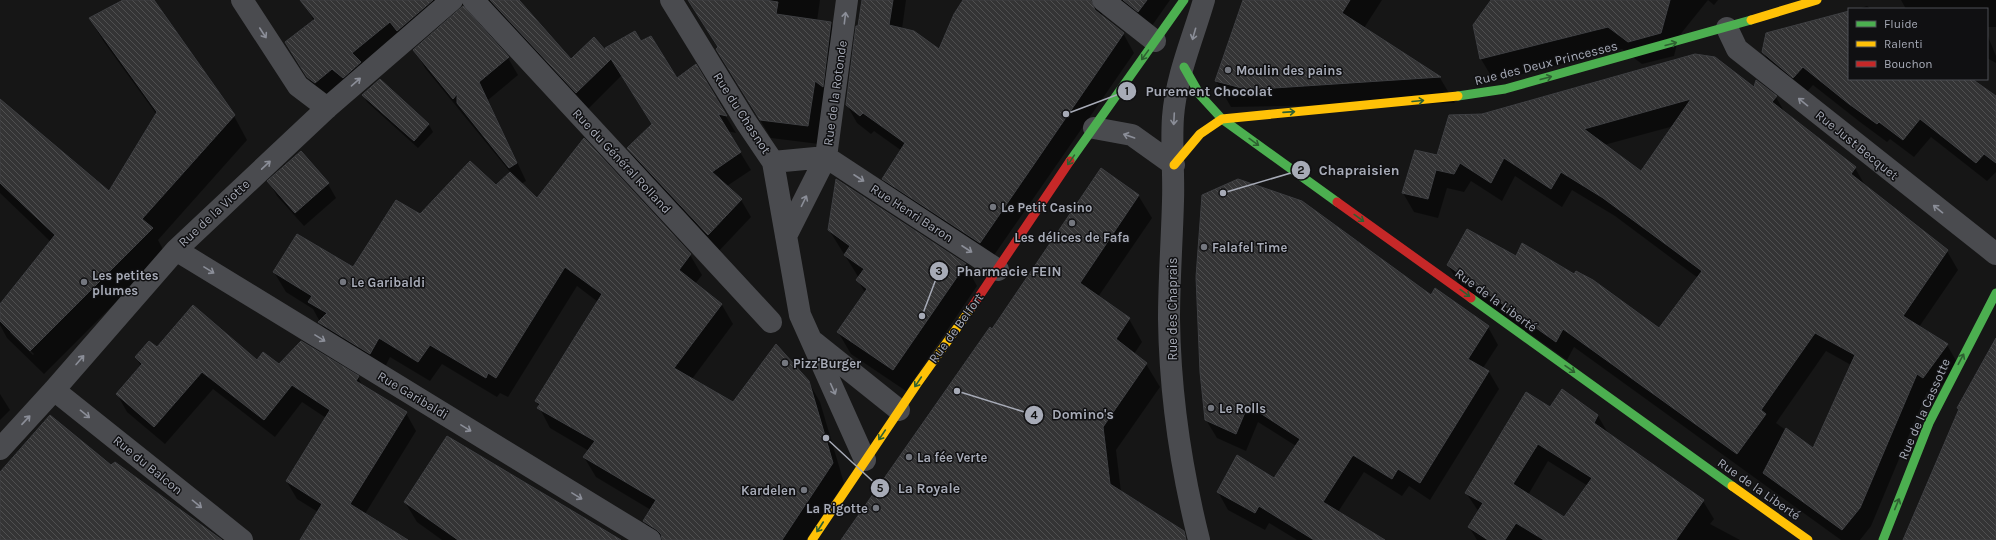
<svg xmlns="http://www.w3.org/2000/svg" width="1996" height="540" viewBox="0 0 1996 540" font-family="Karla,sans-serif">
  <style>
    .shadow { fill: #0007; fill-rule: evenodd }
    .building { fill: url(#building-back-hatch); stroke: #3e3f42; fill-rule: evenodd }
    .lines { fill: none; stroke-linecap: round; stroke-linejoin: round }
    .street { stroke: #4a4b4f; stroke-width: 22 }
    .fast { stroke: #4caf50; stroke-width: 9 }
    .slow { stroke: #ffc107; stroke-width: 9 }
    .jam { stroke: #c62828; stroke-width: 9 }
    .oneway { stroke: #8b8e98 }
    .oneway2 { stroke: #2e6031 }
    .poi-dot { fill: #74777f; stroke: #101012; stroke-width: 1.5 }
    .labels { text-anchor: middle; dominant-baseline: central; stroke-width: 3; stroke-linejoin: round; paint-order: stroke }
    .street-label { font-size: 13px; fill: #a7abb7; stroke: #101012 }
    .poi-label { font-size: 13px; font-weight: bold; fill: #a7abb7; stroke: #101012; text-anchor: start }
    .leader { fill: none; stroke: #a7abb7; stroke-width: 1.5 }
    .callout-dot { fill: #a7abb7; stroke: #101012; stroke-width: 1.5 }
    .mark-label { font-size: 12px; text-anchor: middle; font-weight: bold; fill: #111 }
    .callout-label { font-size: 14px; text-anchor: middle; font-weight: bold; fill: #a7abb7; stroke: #101012; stroke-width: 3; stroke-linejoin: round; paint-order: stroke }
  </style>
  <defs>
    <pattern id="building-back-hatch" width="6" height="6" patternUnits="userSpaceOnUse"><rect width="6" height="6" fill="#343435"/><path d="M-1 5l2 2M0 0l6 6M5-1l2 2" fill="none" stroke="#4f4f50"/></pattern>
  </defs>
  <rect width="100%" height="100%" fill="#161616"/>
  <path class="shadow" d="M 125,0 L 153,0 L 234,116 L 247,140 L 158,240 L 165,253 L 44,374 L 7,338 L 0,325 L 0,306 L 51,242 L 0,193 L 0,101 L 109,193 L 157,115 L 104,42 L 90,19 ZM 10,330 L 34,354 L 33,355 L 10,333 Z
    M 303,0 L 517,0 L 571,61 L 608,55 L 641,42 L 677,79 L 695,65 L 736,133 L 727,131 L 751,170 L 727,186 L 741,200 L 751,217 L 718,252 L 638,165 L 628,148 L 652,124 L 622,75 L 587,110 L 467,5 L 460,5 L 325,100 L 319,95 L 286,43 L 314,21 Z
    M 690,0 L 820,0 L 817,21 L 831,23 L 841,42 L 819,144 L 771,138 L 728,67 L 718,48 Z
    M 863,0 L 906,0 L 902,29 L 940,50 L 964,0 L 1170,0 L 1149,30 L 1103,11 L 1102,15 L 1123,33 L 1134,53 L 990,261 L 894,197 L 883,179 L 902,151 L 874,131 L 871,134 L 857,123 L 847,105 Z
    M 1244,0 L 1382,0 L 1364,28 L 1440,78 L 1455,103 L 1231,107 L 1216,81 Z
    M 1514,0 L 1718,0 L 1714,5 L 1708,0 L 1679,36 L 1674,56 L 1642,64 L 1622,49 L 1494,81 L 1481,59 Z
    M 1901,0 L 1996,0 L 1996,27 L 1987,27 L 1987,9 L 1906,9 Z
    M 1867,6 L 1871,9 L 1858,9 Z
    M 1849,12 L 1849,79 L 1970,79 L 1996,97 L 1996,172 L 1987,181 L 1931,137 L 1914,157 L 1890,139 L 1887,142 L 1860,122 L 1813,85 L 1804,95 L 1773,71 L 1763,52 Z
    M 1987,34 L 1996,56 L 1996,63 L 1987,58 Z
    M 415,50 L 508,58 L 518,75 L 488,100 L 526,181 L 521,184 L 538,200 L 584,140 L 690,255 L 702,275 L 695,284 L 722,305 L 733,324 L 692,379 L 734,403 L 808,381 L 820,402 L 844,483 L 806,540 L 655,540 L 644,521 L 651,510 L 596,477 L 584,457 L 589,451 L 550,428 L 536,401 L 598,302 L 577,286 L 508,397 L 500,393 L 497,397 L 442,364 L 430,381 L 390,357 L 382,373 L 331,342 L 313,309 L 286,292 L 274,272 L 353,269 L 420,215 L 496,187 L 511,173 L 425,68 Z
    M 1697,54 L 1715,58 L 1755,89 L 1776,97 L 1785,113 L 1855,168 L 1866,187 L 1947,251 L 1958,270 L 1919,327 L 1947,345 L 1958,364 L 1934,396 L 1927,392 L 1871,526 L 1860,540 L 1841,540 L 1574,347 L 1567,360 L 1459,284 L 1448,265 L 1517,258 L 1660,330 L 1698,278 L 1615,216 L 1572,190 L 1562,207 L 1515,176 L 1502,201 L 1471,181 L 1464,192 L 1447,188 L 1438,218 L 1414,212 L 1403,193 L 1437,156 L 1482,115 ZM 1674,126 L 1641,172 L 1604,145 ZM 1826,351 L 1851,365 L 1814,450 L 1776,423 Z
    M 380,80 L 429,125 L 433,132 L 418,148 L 367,102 L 363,95 Z
    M 269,181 L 328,184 L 336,198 L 304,226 L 277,196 Z
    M 1138,195 L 1152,218 L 1098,297 L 1129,319 L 1142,342 L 1134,354 L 1146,364 L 1160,387 L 1116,450 L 1121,492 L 1179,540 L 843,540 L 992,330 Z
    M 829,230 L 965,264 L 977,286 L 906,391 L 851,354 L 838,332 L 865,293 L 858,280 L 859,278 Z
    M 1432,297 L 1488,327 L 1498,345 L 1483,368 L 1489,372 L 1499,389 L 1430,500 L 1409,486 L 1402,496 L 1364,472 L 1338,512 L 1383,540 L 1297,540 L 1269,523 L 1265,530 L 1228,510 L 1218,492 L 1275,479 L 1296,446 L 1258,422 L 1246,451 L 1217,438 L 1206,420 Z
    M 157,348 L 358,377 L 363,387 L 406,413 L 416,431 L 365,514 L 401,540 L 302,540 L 318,512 L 297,499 L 287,482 L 326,418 L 302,402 L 275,437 L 213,389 L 165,444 L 127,412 L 117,394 L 141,366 L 136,357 Z
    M 1562,391 L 1598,416 L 1608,433 L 1703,501 L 1714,519 L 1710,524 L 1740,540 L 1477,540 L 1469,527 L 1479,512 L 1466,493 L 1551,408 ZM 1548,461 L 1588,486 L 1564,518 L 1528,495 Z
    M 0,394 L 10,410 L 0,420 Z
    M 405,502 L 619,540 L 442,540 L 417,522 Z"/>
  <path class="building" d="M 123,0 L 154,0 L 235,115 L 142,219 L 153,228 L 30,351 L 0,321 L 0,304 L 55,235 L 0,183 L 0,99 L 109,191 L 157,112 L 89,18 Z
    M 300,0 L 433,0 L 397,31 L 390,22 L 352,53 L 361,62 L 343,78 L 332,69 L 315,83 L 307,77 L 285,42 L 315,19 Z
    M 490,0 L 519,0 L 571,59 L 594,37 L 606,51 L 605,48 L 635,31 L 641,41 L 651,36 L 677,78 L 696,64 L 727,116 L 718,114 L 741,152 L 712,172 L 742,199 L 708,235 L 627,148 L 652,124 L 611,59 L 576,93 Z
    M 688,0 L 765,0 L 778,2 L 776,14 L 831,22 L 823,87 L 815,81 L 808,126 L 760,120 L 716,49 L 718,47 Z
    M 862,0 L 893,0 L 889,25 L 914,31 L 939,49 L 954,14 L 963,0 L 1091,0 L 1095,10 L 1124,33 L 980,243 L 882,179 L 905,143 L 863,113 L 860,116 L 846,105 L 856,26 L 858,26 Z
    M 1123,0 L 1147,0 L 1138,12 Z
    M 1243,0 L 1350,0 L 1342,13 L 1441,77 L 1259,89 L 1257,92 L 1215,81 Z
    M 1491,0 L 1670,0 L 1661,33 L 1628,42 L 1608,27 L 1480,59 L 1473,25 Z
    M 463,6 L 509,57 L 479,82 L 517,163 L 509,168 L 457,103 L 457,94 L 453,99 L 413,50 Z
    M 1849,11 L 1849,79 L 1972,79 L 1996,96 L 1996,163 L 1984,154 L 1976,163 L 1920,119 L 1903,140 L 1879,122 L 1877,124 L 1849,104 L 1803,67 L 1793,78 L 1762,52 L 1766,33 Z
    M 1695,54 L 1715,57 L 1754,87 L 1756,80 L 1777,96 L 1772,102 L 1856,167 L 1851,174 L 1948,250 L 1903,316 L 1948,344 L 1923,378 L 1917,374 L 1860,508 L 1842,530 L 1763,473 L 1786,428 L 1813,448 L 1855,355 L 1815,333 L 1761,410 L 1766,414 L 1737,454 L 1563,329 L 1556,342 L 1447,265 L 1467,229 L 1516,256 L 1522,243 L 1574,274 L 1576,271 L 1593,280 L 1659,328 L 1702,271 L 1603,198 L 1561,172 L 1551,189 L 1504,158 L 1491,183 L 1460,163 L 1454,174 L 1436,170 L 1428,199 L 1402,193 L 1415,150 L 1437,155 L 1449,115 L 1482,114 ZM 1691,99 L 1641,171 L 1584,129 Z
    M 380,79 L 429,124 L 414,141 L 362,95 Z
    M 584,138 L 691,254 L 679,270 L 722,304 L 674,368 L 733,402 L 776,344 L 809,381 L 833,463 L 782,540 L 662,540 L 661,534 L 657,530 L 643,521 L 656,500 L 583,457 L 595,441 L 537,408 L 540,404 L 535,401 L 602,294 L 565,267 L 496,378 L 488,373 L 486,378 L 430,345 L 418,362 L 379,338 L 370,354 L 318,322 L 327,313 L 308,302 L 312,296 L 273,272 L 297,234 L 353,267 L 396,200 L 420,214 L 470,161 L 496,185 L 510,172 L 537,198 Z
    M 301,151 L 329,183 L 295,213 L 267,181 Z
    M 1101,168 L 1139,195 L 1080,283 L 1130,318 L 1116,339 L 1147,363 L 1103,427 L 1110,484 L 1184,531 L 1186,540 L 841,540 L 990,327 L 992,329 Z
    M 836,179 L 966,264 L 893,370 L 837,332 L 867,289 L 856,280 L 864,269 L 844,255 L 850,246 L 828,230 Z
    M 1238,179 L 1302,201 L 1431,295 L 1435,288 L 1489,326 L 1468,359 L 1489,371 L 1420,483 L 1398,469 L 1392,479 L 1353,455 L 1323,502 L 1385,540 L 1314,540 L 1259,506 L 1255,513 L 1217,492 L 1237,455 L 1274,478 L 1300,439 L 1248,405 L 1236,434 L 1205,420 L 1200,372 L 1196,277 L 1202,195 Z
    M 193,305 L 257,360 L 263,352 L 279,364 L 301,341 L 359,376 L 356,381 L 407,412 L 350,504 L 408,540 L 300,540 L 322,504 L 286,481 L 330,410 L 292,385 L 264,420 L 202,372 L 154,427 L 116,394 L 142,364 L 135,357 L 149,341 L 157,347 Z
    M 1996,338 L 1996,540 L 1903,540 L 1959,409 L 1957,408 Z
    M 1562,389 L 1598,415 L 1594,423 L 1704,500 L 1676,540 L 1544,540 L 1516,523 L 1505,540 L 1488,540 L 1468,527 L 1483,503 L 1465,493 L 1526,392 L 1550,407 ZM 1538,444 L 1592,478 L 1564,517 L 1513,484 Z
    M 50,415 L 111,465 L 115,462 L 222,540 L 0,540 L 0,472 Z
    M 447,436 L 581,516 L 621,540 L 458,540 L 404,502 Z"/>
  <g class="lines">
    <path class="street" d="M 242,0 L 298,86 L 327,108
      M 473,0 L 771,322
      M 671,0 L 746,122 L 773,162 L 800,315 L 865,460
      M 1103,0 L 1155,41
      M 1727,28 L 1737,49 L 1996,254
      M 1094,128 L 1132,135 L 1174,165
      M 773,162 L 826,157 L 847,0
      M 786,236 L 826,157 L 998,270
      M 176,250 L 650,540
      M 814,342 L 899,410
      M 54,390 L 242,540
      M 0,449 L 54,390 L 176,250 L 327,108 L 452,0
      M 1199,540 C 1181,468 1170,394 1169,319 C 1169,280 1172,240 1173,201 C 1174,173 1171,145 1173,117 C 1176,77 1193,38 1204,0"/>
    <path class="fast" d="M 1184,67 L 1200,95 L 1222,119 L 1337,202
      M 1458,96 L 1505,89 L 1751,20
      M 1070,161 L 1184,0
      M 1471,298 L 1732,486
      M 1883,540 L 1929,423 L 1996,293"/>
    <path class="slow" d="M 1751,20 L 1817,0
      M 1174,165 L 1200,134 L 1222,119 L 1458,96
      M 1732,486 L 1808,540
      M 812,540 L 917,384 L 972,307"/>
    <path class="jam" d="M 1337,202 L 1471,298
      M 972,307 L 1070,161"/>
  </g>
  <defs><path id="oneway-shaft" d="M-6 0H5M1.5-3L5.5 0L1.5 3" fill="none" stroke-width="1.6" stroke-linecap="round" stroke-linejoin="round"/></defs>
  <g class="oneway">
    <use href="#oneway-shaft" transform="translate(845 18) rotate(-83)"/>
    <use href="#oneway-shaft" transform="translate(263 33) rotate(57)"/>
    <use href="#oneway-shaft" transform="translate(1194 34) rotate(106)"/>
    <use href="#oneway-shaft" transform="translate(356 82) rotate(-41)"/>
    <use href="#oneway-shaft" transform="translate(1803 102) rotate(-141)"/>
    <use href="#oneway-shaft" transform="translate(1174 119) rotate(93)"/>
    <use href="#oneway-shaft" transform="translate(1129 136) rotate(-161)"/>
    <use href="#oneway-shaft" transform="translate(266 165) rotate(-43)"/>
    <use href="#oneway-shaft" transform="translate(859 178) rotate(33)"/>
    <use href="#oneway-shaft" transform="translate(804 201) rotate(-64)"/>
    <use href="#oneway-shaft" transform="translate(1938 209) rotate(-141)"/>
    <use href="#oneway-shaft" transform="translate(967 249) rotate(33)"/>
    <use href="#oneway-shaft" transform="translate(209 270) rotate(32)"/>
    <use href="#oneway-shaft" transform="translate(320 338) rotate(32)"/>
    <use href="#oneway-shaft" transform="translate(80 360) rotate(-49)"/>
    <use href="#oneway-shaft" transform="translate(833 389) rotate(66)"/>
    <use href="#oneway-shaft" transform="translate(85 414) rotate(39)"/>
    <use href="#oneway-shaft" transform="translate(26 420) rotate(-47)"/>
    <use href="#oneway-shaft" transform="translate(466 428) rotate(31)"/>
    <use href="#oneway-shaft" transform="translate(577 496) rotate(31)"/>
    <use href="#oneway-shaft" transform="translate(197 504) rotate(39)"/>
  </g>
  <g class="oneway2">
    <use href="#oneway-shaft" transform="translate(1671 44) rotate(-15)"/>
    <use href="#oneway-shaft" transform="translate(1145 55) rotate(126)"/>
    <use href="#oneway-shaft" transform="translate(1546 78) rotate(-15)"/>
    <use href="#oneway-shaft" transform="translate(1418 101) rotate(-5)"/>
    <use href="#oneway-shaft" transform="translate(1289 112) rotate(-4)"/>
    <use href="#oneway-shaft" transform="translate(1254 142) rotate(36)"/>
    <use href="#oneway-shaft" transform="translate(1071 160) rotate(125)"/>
    <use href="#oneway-shaft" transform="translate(1359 218) rotate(36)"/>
    <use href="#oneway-shaft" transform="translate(1465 293) rotate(36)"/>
    <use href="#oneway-shaft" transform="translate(1961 359) rotate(-62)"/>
    <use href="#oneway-shaft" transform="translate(1570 369) rotate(35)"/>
    <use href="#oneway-shaft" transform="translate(918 382) rotate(124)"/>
    <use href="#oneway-shaft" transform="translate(882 435) rotate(124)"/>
    <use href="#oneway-shaft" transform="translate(1897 504) rotate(-68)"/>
    <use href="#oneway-shaft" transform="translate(820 527) rotate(123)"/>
  </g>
  <g class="poi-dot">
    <circle cx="1228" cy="70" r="4"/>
    <circle cx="993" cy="207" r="4"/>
    <circle cx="1072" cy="223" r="4"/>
    <circle cx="1204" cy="247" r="4"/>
    <circle cx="84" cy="282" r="4"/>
    <circle cx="343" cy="282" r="4"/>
    <circle cx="785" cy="363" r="4"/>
    <circle cx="1211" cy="408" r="4"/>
    <circle cx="909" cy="457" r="4"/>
    <circle cx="804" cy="490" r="4"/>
    <circle cx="876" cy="508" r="4"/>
  </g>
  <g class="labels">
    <g class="street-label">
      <text transform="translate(1546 63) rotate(-14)">Rue des Deux Princesses</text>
      <text transform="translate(835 93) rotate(-82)">Rue de la Rotonde</text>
      <text transform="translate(742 113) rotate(57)">Rue du Chasnot</text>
      <text transform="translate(1857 145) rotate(39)">Rue Just Becquet</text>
      <text transform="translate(622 161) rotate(47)">Rue du Général Rolland</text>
      <text transform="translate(214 213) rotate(-43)">Rue de la Viotte</text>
      <text transform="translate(912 213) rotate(33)">Rue Henri Baron</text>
      <text transform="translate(1496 300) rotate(36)">Rue de la Liberté</text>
      <text transform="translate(1172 309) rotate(-90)">Rue des Chaprais</text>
      <text transform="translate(956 328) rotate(-54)">Rue de Belfort</text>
      <text transform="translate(413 395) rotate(31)">Rue Garibaldi</text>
      <text transform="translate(1924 409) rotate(-66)">Rue de la Cassotte</text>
      <text transform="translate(148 465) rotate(39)">Rue du Balcon</text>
      <text transform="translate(1759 489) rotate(35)">Rue de la Liberté</text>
    </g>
    <g class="poi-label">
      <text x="1236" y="70">Moulin des pains</text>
      <text x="1001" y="207">Le Petit Casino</text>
      <text x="1072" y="237" text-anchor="middle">Les délices de Fafa</text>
      <text x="1212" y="247">Falafel Time</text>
      <text x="92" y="275">Les petites<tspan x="92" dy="15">plumes</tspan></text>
      <text x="351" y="282">Le Garibaldi</text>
      <text x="793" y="363">Pizz'Burger</text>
      <text x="1219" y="408">Le Rolls</text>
      <text x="917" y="457">La fée Verte</text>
      <text x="796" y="490" text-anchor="end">Kardelen</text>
      <text x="868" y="508" text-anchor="end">La Rigotte</text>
    </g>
  </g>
  <path class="leader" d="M1066 114L1127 91M1223 193L1301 170M922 316L939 271M957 391L1034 415M826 438L880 488"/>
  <g class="callout-dot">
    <circle cx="1066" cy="114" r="4"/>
    <circle cx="1223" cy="193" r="4"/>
    <circle cx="922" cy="316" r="4"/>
    <circle cx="957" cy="391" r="4"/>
    <circle cx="826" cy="438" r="4"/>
    <circle cx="1127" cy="91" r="10"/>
    <circle cx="1301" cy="170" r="10"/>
    <circle cx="939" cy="271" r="10"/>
    <circle cx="1034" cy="415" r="10"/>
    <circle cx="880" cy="488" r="10"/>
  </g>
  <g class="mark-label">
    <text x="1127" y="95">1</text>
    <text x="1301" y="174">2</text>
    <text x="939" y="275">3</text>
    <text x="1034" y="419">4</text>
    <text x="880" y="492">5</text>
  </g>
  <g class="callout-label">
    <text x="1209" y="96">Purement Chocolat</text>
    <text x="1359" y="175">Chapraisien</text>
    <text x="1009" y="276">Pharmacie FEIN</text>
    <text x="1083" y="419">Domino's</text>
    <text x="929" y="493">La Royale</text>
  </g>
  <rect x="1848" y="8" width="140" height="72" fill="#101012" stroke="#4c4e54"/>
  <rect x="1856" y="21" width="20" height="6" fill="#4caf50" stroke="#4c4e54"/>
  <text x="1884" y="28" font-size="12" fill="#a7abb7">Fluide</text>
  <rect x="1856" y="41" width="20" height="6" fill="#ffc107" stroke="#4c4e54"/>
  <text x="1884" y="48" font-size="12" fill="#a7abb7">Ralenti</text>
  <rect x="1856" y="61" width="20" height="6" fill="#c62828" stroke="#4c4e54"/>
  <text x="1884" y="68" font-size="12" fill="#a7abb7">Bouchon</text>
</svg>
